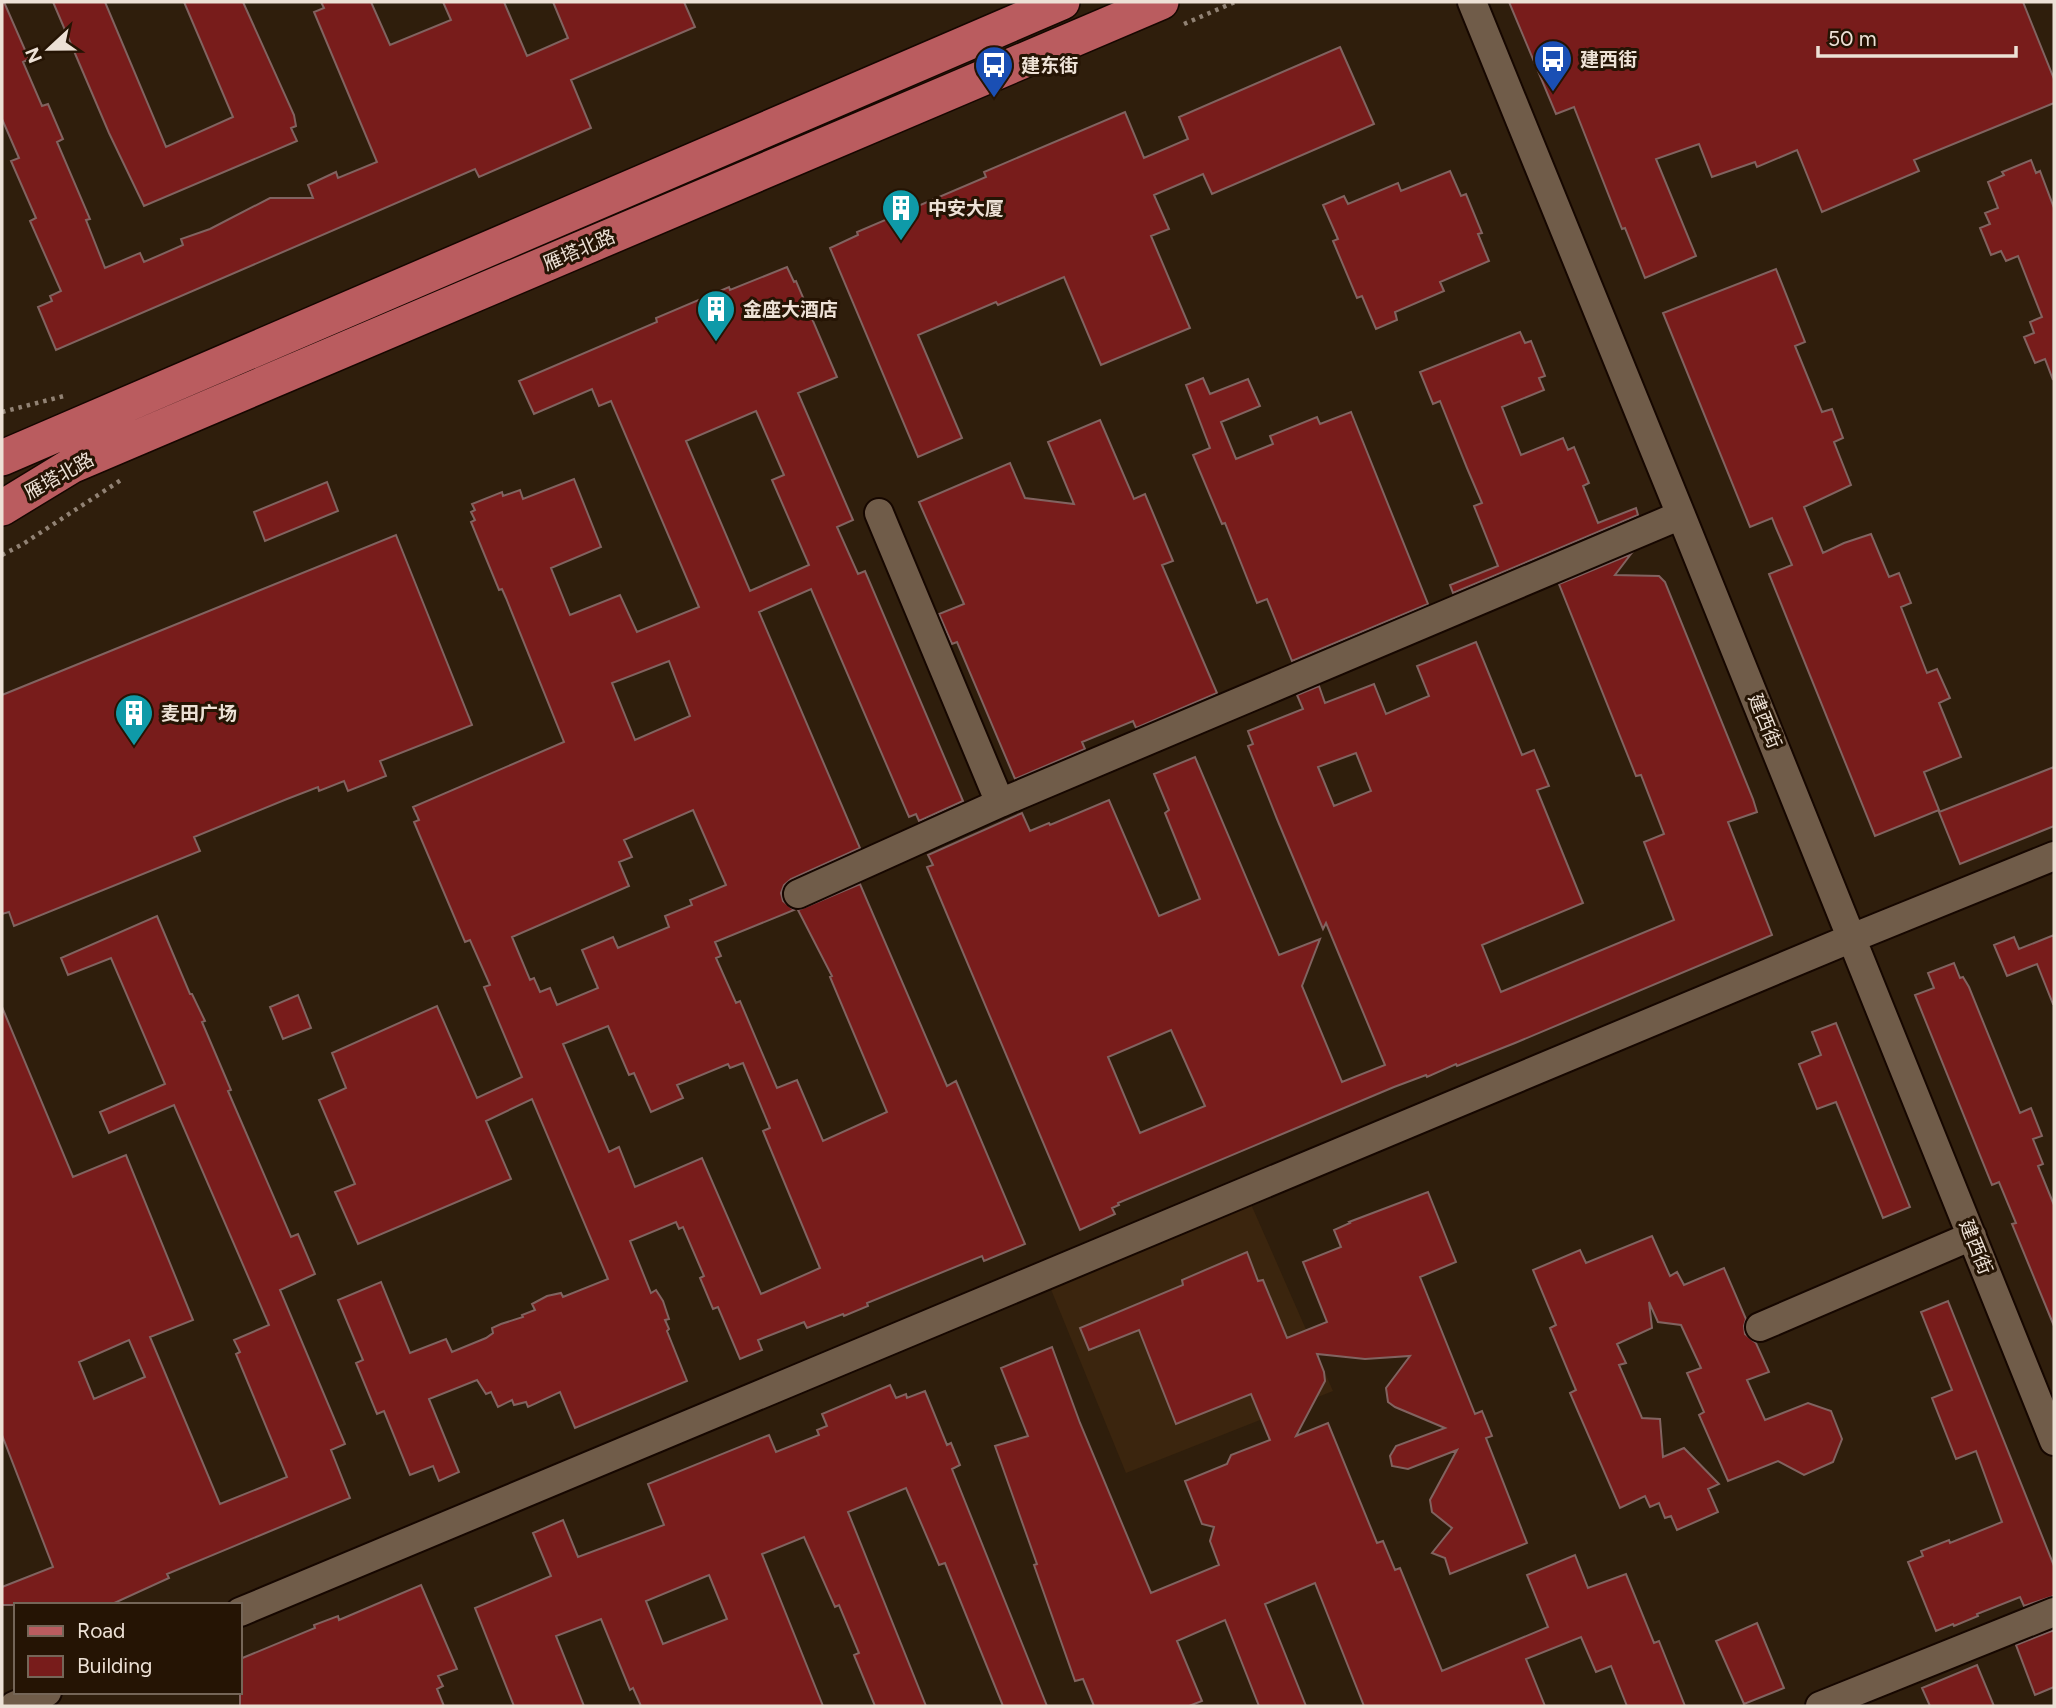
<svg xmlns="http://www.w3.org/2000/svg" width="2056" height="1708" viewBox="0 0 2056 1708" font-family="Figtree,'Noto Sans SC',sans-serif">
  <style>
    .built { fill: #3b250e }
    .building { fill: #781c1b; stroke: #816360; stroke-width: 2; fill-rule: evenodd }
    .lines { fill: none; stroke-linecap: round; stroke-linejoin: round }
    .minor-casing { stroke: #160700; stroke-width: 32 }
    .major-casing { stroke: #160700; stroke-width: 38 }
    .path { stroke: #918274; stroke-width: 4.5; stroke-dasharray: 3.5 5; stroke-linecap: butt }
    .minor { stroke: #705c49; stroke-width: 28 }
    .major { stroke: #ba5c5f; stroke-width: 35 }
    .labels { text-anchor: middle; dominant-baseline: central; stroke-width: 6; stroke-linejoin: round; paint-order: stroke }
    .poi-label { font-size: 19px; font-weight: bold; fill: #ede1d6; stroke: #251404; text-anchor: start }
    .street-label { font-size: 19px; fill: #ede1d6; stroke: #251404 }
  </style>
  <rect width="100%" height="100%" fill="#2f1e0c"/>
  <path class="built" d="M 1250,1202 L 1333,1391 L 1126,1473 L 1050,1287 Z"/>
  <path class="building" d="M 2,2 L 4,2 L 29,59 L 23,62 L 42,106 L 48,104 L 63,139 L 57,142 L 90,219 L 86,220 L 105,268 L 140,253 L 144,262 L 183,245 L 181,239 L 210,229 L 270,198 L 313,198 L 308,185 L 336,172 L 338,178 L 377,162 L 314,12 L 324,8 L 321,2 L 371,2 L 390,45 L 451,20 L 443,2 L 504,2 L 527,56 L 568,38 L 553,2 L 684,2 L 695,27 L 571,80 L 591,128 L 479,177 L 475,169 L 56,350 L 38,307 L 52,301 L 50,296 L 61,291 L 30,221 L 36,218 L 11,161 L 19,158 L 2,119 Z
    M 53,2 L 105,2 L 166,147 L 233,117 L 184,2 L 243,2 L 294,115 L 296,126 L 291,128 L 297,141 L 144,206 L 109,133 Z
    M 1509,2 L 2023,2 L 2054,79 L 2054,103 L 1914,160 L 1919,171 L 1822,212 L 1797,150 L 1757,167 L 1755,162 L 1712,177 L 1699,144 L 1656,159 L 1696,256 L 1645,278 L 1625,228 L 1622,229 L 1574,107 L 1556,114 Z
    M 1340,47 L 1374,124 L 1212,194 L 1203,174 L 1154,195 L 1169,229 L 1151,236 L 1190,328 L 1101,365 L 1064,277 L 998,305 L 996,302 L 918,335 L 962,438 L 918,457 L 830,248 L 858,235 L 857,232 L 986,177 L 984,172 L 1125,112 L 1144,158 L 1188,139 L 1179,117 Z
    M 2031,160 L 2036,173 L 2040,171 L 2054,208 L 2053,380 L 2045,359 L 2035,363 L 2024,337 L 2034,333 L 2030,322 L 2042,317 L 2018,256 L 2006,261 L 2001,251 L 1991,255 L 1980,228 L 1990,224 L 1985,213 L 1998,208 L 1988,182 L 2004,175 L 2002,172 Z
    M 1450,171 L 1461,196 L 1466,194 L 1482,233 L 1478,234 L 1489,261 L 1440,282 L 1444,291 L 1395,312 L 1397,320 L 1376,329 L 1362,296 L 1357,298 L 1333,241 L 1338,239 L 1323,205 L 1344,196 L 1348,204 L 1398,183 L 1401,191 Z
    M 787,267 L 794,282 L 796,281 L 837,377 L 798,393 L 853,520 L 837,527 L 858,574 L 865,571 L 963,801 L 919,821 L 916,814 L 909,817 L 811,589 L 759,612 L 860,848 L 791,879 L 784,885 L 781,893 L 783,901 L 794,910 L 715,942 L 721,956 L 716,958 L 736,1003 L 740,1001 L 777,1088 L 797,1080 L 823,1141 L 887,1112 L 830,977 L 832,976 L 798,910 L 860,884 L 947,1086 L 956,1081 L 1025,1244 L 984,1261 L 982,1256 L 867,1303 L 868,1306 L 844,1316 L 843,1314 L 807,1328 L 804,1322 L 758,1340 L 762,1350 L 740,1359 L 718,1307 L 713,1309 L 700,1278 L 704,1276 L 683,1227 L 679,1229 L 676,1222 L 630,1241 L 651,1293 L 656,1290 L 663,1301 L 669,1319 L 665,1320 L 669,1329 L 667,1331 L 687,1381 L 575,1428 L 560,1392 L 528,1407 L 526,1402 L 514,1405 L 512,1400 L 498,1407 L 491,1392 L 486,1394 L 477,1380 L 429,1399 L 459,1472 L 439,1481 L 433,1466 L 410,1475 L 384,1411 L 377,1414 L 356,1363 L 363,1360 L 338,1300 L 381,1282 L 410,1353 L 446,1339 L 452,1352 L 486,1338 L 493,1333 L 492,1328 L 501,1324 L 523,1317 L 522,1315 L 535,1310 L 532,1304 L 547,1296 L 561,1293 L 563,1297 L 608,1279 L 532,1099 L 486,1121 L 511,1179 L 358,1244 L 335,1192 L 355,1184 L 319,1100 L 346,1088 L 332,1053 L 437,1006 L 477,1098 L 522,1077 L 484,987 L 490,985 L 470,940 L 465,942 L 414,822 L 419,820 L 413,807 L 564,742 L 506,598 L 502,589 L 499,590 L 471,522 L 475,520 L 471,512 L 475,510 L 472,504 L 502,492 L 503,496 L 520,490 L 523,499 L 574,479 L 601,547 L 551,568 L 570,615 L 620,595 L 637,632 L 699,607 L 611,401 L 599,406 L 592,389 L 534,414 L 519,381 L 657,322 L 656,318 L 729,287 L 730,290 ZM 756,411 L 784,475 L 772,480 L 809,565 L 750,591 L 686,441 ZM 669,661 L 690,716 L 635,740 L 612,683 ZM 693,810 L 726,885 L 690,900 L 692,905 L 665,916 L 669,927 L 618,948 L 613,937 L 582,950 L 598,988 L 557,1005 L 550,988 L 540,992 L 534,978 L 530,980 L 512,937 L 629,886 L 619,862 L 632,857 L 624,840 ZM 608,1026 L 629,1075 L 634,1073 L 651,1112 L 683,1098 L 677,1085 L 728,1064 L 730,1068 L 743,1063 L 770,1128 L 763,1131 L 820,1268 L 761,1294 L 702,1158 L 635,1187 L 619,1147 L 609,1152 L 563,1044 Z
    M 1776,269 L 1805,342 L 1795,346 L 1822,412 L 1832,409 L 1843,438 L 1834,442 L 1851,485 L 1804,507 L 1823,553 L 1844,543 L 1871,534 L 1889,577 L 1899,573 L 1911,603 L 1901,607 L 1927,673 L 1937,669 L 1950,698 L 1939,703 L 1961,757 L 1924,772 L 1939,810 L 1875,836 L 1769,574 L 1792,565 L 1776,528 L 1772,518 L 1750,527 L 1663,313 Z
    M 1520,332 L 1525,343 L 1531,341 L 1545,376 L 1539,378 L 1544,390 L 1502,407 L 1521,455 L 1563,438 L 1568,450 L 1574,447 L 1589,483 L 1583,486 L 1598,523 L 1636,508 L 1638,515 L 1453,593 L 1450,585 L 1498,566 L 1474,506 L 1482,503 L 1467,468 L 1440,401 L 1433,404 L 1420,372 Z
    M 1203,378 L 1210,394 L 1248,379 L 1260,406 L 1221,422 L 1236,459 L 1273,444 L 1270,436 L 1317,417 L 1320,424 L 1351,412 L 1428,604 L 1292,661 L 1267,599 L 1257,603 L 1225,523 L 1222,524 L 1193,455 L 1210,448 L 1186,385 Z
    M 1100,420 L 1134,499 L 1145,494 L 1173,561 L 1162,565 L 1217,693 L 1136,728 L 1133,721 L 1082,742 L 1085,749 L 1015,779 L 957,642 L 952,644 L 939,614 L 964,604 L 919,502 L 1010,463 L 1025,498 L 1074,504 L 1048,442 Z
    M 327,482 L 338,511 L 265,541 L 254,512 Z
    M 396,535 L 472,725 L 380,761 L 386,776 L 348,791 L 344,781 L 319,791 L 318,787 L 287,799 L 194,837 L 200,851 L 14,926 L 9,912 L 2,914 L 2,695 Z
    M 1631,554 L 1615,575 L 1659,576 L 1665,582 L 1753,799 L 1757,812 L 1728,822 L 1772,935 L 1515,1043 L 1457,1066 L 1456,1064 L 1427,1077 L 1426,1075 L 1394,1087 L 1118,1203 L 1119,1205 L 1112,1208 L 1115,1214 L 1080,1230 L 927,867 L 933,865 L 928,855 L 1022,813 L 1030,831 L 1049,823 L 1050,825 L 1109,800 L 1159,916 L 1200,899 L 1165,813 L 1169,810 L 1154,774 L 1195,757 L 1279,955 L 1320,939 L 1302,986 L 1342,1082 L 1385,1065 L 1326,923 L 1323,929 L 1277,819 L 1248,746 L 1253,744 L 1248,731 L 1303,709 L 1297,695 L 1319,686 L 1325,703 L 1374,684 L 1386,714 L 1429,696 L 1417,666 L 1476,642 L 1522,755 L 1534,750 L 1549,786 L 1537,790 L 1583,903 L 1482,945 L 1501,992 L 1674,920 L 1644,842 L 1664,834 L 1641,775 L 1636,776 L 1559,584 ZM 1356,753 L 1371,791 L 1334,806 L 1318,767 ZM 1171,1030 L 1205,1106 L 1140,1133 L 1108,1057 Z
    M 2054,767 L 2054,826 L 1960,864 L 1939,812 Z
    M 157,916 L 190,994 L 192,994 L 205,1021 L 202,1022 L 231,1090 L 228,1091 L 291,1237 L 298,1234 L 315,1274 L 280,1290 L 345,1444 L 331,1450 L 350,1498 L 167,1574 L 169,1578 L 110,1605 L 2,1605 L 2,1587 L 53,1567 L 2,1435 L 2,1007 L 73,1177 L 126,1155 L 193,1320 L 150,1337 L 220,1504 L 287,1477 L 236,1354 L 240,1352 L 234,1340 L 269,1325 L 174,1105 L 109,1133 L 100,1112 L 165,1084 L 111,958 L 68,975 L 61,958 ZM 129,1340 L 145,1377 L 94,1399 L 79,1362 Z
    M 2054,935 L 2054,1004 L 2053,1004 L 2037,964 L 2007,976 L 1994,945 L 2014,937 L 2019,949 Z
    M 1954,963 L 1960,978 L 1963,977 L 1969,987 L 2020,1113 L 2031,1108 L 2042,1136 L 2033,1139 L 2043,1164 L 2038,1166 L 2054,1205 L 2054,1326 L 2012,1224 L 2016,1223 L 1999,1182 L 1992,1185 L 1915,995 L 1934,988 L 1928,973 Z
    M 298,995 L 311,1028 L 283,1039 L 270,1007 Z
    M 1836,1023 L 1910,1207 L 1883,1218 L 1836,1102 L 1817,1109 L 1799,1064 L 1821,1055 L 1812,1032 Z
    M 1428,1192 L 1456,1262 L 1420,1277 L 1475,1414 L 1482,1411 L 1492,1436 L 1486,1438 L 1527,1543 L 1450,1574 L 1445,1558 L 1432,1553 L 1452,1528 L 1432,1512 L 1430,1500 L 1457,1450 L 1408,1469 L 1392,1466 L 1390,1456 L 1396,1446 L 1445,1428 L 1395,1407 L 1388,1402 L 1386,1388 L 1410,1356 L 1365,1359 L 1317,1354 L 1324,1372 L 1325,1381 L 1296,1436 L 1328,1423 L 1377,1543 L 1383,1541 L 1395,1570 L 1400,1568 L 1442,1671 L 1548,1627 L 1527,1575 L 1575,1555 L 1588,1588 L 1626,1574 L 1654,1643 L 1659,1641 L 1685,1706 L 1627,1706 L 1611,1666 L 1596,1672 L 1581,1637 L 1526,1659 L 1545,1706 L 1364,1706 L 1315,1583 L 1265,1604 L 1306,1706 L 1259,1706 L 1225,1620 L 1177,1641 L 1202,1701 L 1189,1706 L 1094,1706 L 1083,1679 L 1075,1681 L 1034,1565 L 1037,1564 L 995,1446 L 1028,1436 L 1001,1368 L 1052,1347 L 1080,1423 L 1151,1593 L 1219,1565 L 1210,1541 L 1214,1527 L 1202,1524 L 1185,1481 L 1227,1464 L 1231,1455 L 1270,1440 L 1251,1394 L 1176,1424 L 1139,1330 L 1089,1350 L 1080,1328 L 1183,1285 L 1182,1280 L 1247,1252 L 1258,1281 L 1263,1280 L 1287,1338 L 1327,1322 L 1303,1262 L 1341,1247 L 1334,1230 L 1350,1223 L 1349,1222 Z
    M 1652,1236 L 1670,1276 L 1677,1272 L 1684,1285 L 1724,1268 L 1746,1319 L 1744,1326 L 1745,1334 L 1756,1343 L 1769,1372 L 1747,1380 L 1765,1420 L 1808,1403 L 1831,1411 L 1842,1439 L 1833,1462 L 1804,1475 L 1778,1461 L 1728,1481 L 1699,1415 L 1704,1412 L 1687,1373 L 1701,1368 L 1681,1325 L 1658,1322 L 1649,1302 L 1652,1328 L 1617,1344 L 1626,1363 L 1619,1365 L 1642,1418 L 1660,1419 L 1663,1457 L 1684,1448 L 1719,1484 L 1708,1489 L 1718,1512 L 1677,1530 L 1671,1516 L 1665,1518 L 1659,1503 L 1650,1507 L 1645,1496 L 1620,1508 L 1570,1393 L 1576,1390 L 1550,1328 L 1556,1325 L 1533,1270 L 1580,1250 L 1586,1263 Z
    M 1948,1301 L 2054,1566 L 2054,1596 L 2024,1606 L 2020,1597 L 1977,1614 L 1978,1616 L 1954,1626 L 1953,1624 L 1936,1631 L 1908,1562 L 1923,1556 L 1921,1551 L 1949,1540 L 1950,1543 L 2002,1522 L 1976,1451 L 1956,1459 L 1932,1398 L 1952,1390 L 1921,1312 Z
    M 890,1385 L 896,1398 L 906,1394 L 907,1398 L 925,1391 L 947,1445 L 951,1443 L 960,1465 L 952,1469 L 1047,1706 L 1003,1706 L 945,1563 L 939,1565 L 906,1488 L 848,1512 L 926,1706 L 875,1706 L 854,1655 L 859,1653 L 839,1605 L 835,1607 L 804,1537 L 762,1554 L 823,1706 L 641,1706 L 633,1688 L 630,1690 L 601,1619 L 556,1636 L 584,1706 L 514,1706 L 475,1608 L 551,1576 L 533,1533 L 563,1520 L 578,1557 L 664,1525 L 648,1484 L 769,1435 L 776,1452 L 819,1435 L 817,1430 L 827,1426 L 822,1414 ZM 709,1575 L 727,1619 L 663,1644 L 646,1601 Z
    M 421,1585 L 457,1669 L 438,1676 L 443,1686 L 437,1689 L 444,1706 L 240,1706 L 240,1659 L 315,1628 L 314,1625 L 338,1616 L 339,1620 Z
    M 1757,1623 L 1784,1688 L 1744,1704 L 1716,1641 Z
    M 2054,1630 L 2054,1687 L 2035,1695 L 2016,1645 Z
    M 1977,1665 L 1994,1706 L 1930,1706 L 1922,1688 Z"/>
  <g class="lines">
    <defs>
      <path id="minor" d="M 1472,2 L 1681,515 L 2054,1441
        M 879,513 L 1000,803
        M 798,894 L 1000,803 L 1681,515
        M 1760,1327 L 1972,1236
        M 240,1612 L 1852,938 L 2054,856
        M 14,1706 L 47,1692
        M 1820,1706 L 2054,1612"/>
      <path id="major" d="M 2,458 L 1062,2
        M 2,508 L 71,466 L 1161,2"/>
    </defs>
    <use href="#minor" class="minor-casing"/>
    <use href="#major" class="major-casing"/>
    <path class="path" d="M 1184,24 L 1235,2
      M 2,412 L 64,396
      M 2,555 L 23,544 L 121,480"/>
    <use href="#minor" class="minor"/>
    <use href="#major" class="major"/>
  </g>
  <defs>
    <symbol id="bus-pin" viewBox="-11 -11 22 30"><path d="M0 17L-7.5 6A9.5 9.5 0 1 1 7.5 6Z" fill="#1a4fb4" stroke="#251404"/><path d="M-5-6H5V4H4V6H2V4H-2V6H-4V4H-5ZM-3.5-4V0h7V-4ZM-3.5 1.2v1.5H-2V1.2ZM2 1.2v1.5H3.5V1.2Z" fill="#fff"/></symbol>
    <symbol id="building-pin" viewBox="-11 -11 22 30"><path d="M0 17L-7.5 6A9.5 9.5 0 1 1 7.5 6Z" fill="#0f9aa8" stroke="#251404"/><path d="M-4-6H4V6H1V3H-1V6H-4ZM-2.5-4.3h1.7v1.8h-1.7ZM.8-4.3h1.7v1.8H.8ZM-2.5-1h1.7V.8h-1.7ZM.8-1h1.7V.8H.8Z" fill="#fff"/></symbol>
  </defs>
  <g fill-rule="evenodd">
    <use href="#bus-pin" x="1531" y="37" width="44" height="60"/>
    <use href="#bus-pin" x="972" y="43" width="44" height="60"/>
    <use href="#building-pin" x="879" y="186" width="44" height="60"/>
    <use href="#building-pin" x="694" y="287" width="44" height="60"/>
    <use href="#building-pin" x="112" y="691" width="44" height="60"/>
  </g>
  <g class="labels">
    <g class="poi-label">
      <text x="1580" y="59">建西街</text>
      <text x="1021" y="65">建东街</text>
      <text x="928" y="208">中安大厦</text>
      <text x="743" y="309">金座大酒店</text>
      <text x="161" y="713">麦田广场</text>
    </g>
    <g class="street-label">
      <text transform="translate(579 250) rotate(-23)">雁塔北路</text>
      <text transform="translate(59 476) rotate(-29)">雁塔北路</text>
      <text transform="translate(1765 721) rotate(68)">建西街</text>
      <text transform="translate(1976 1247) rotate(68)">建西街</text>
    </g>
  </g>
  <rect width="2056" height="1708" fill="none" stroke="#ede1d6" stroke-width="7"/>
  <rect x="14" y="1603" width="228" height="91" fill="#251404" stroke="#756658" stroke-width="2"/>
  <rect x="28" y="1626" width="35" height="10" fill="#ba5c5f" stroke="#756658" stroke-width="2"/>
  <text x="77" y="1638" font-size="21" fill="#ede1d6">Road</text>
  <rect x="28" y="1656" width="35" height="21" fill="#781c1b" stroke="#756658" stroke-width="2"/>
  <text x="77" y="1673" font-size="21" fill="#ede1d6">Building</text>
  <g transform="translate(49 49) rotate(248)" stroke="#251404" stroke-width="5" paint-order="stroke">
  <path d="M0-5L12 26L0 18L-12 26Z" fill="#ede1d6"/>
  <text y="-10" font-size="19" font-weight="bold" text-anchor="middle" fill="#ede1d6">N</text>
  </g>
  <path d="M1818 46v10h198v-10" fill="none" stroke="#ede1d6" stroke-width="3.5"/>
  <text x="1828" y="46" font-size="21" fill="#ede1d6" stroke="#251404" stroke-width="5" paint-order="stroke">50 m</text>
</svg>
